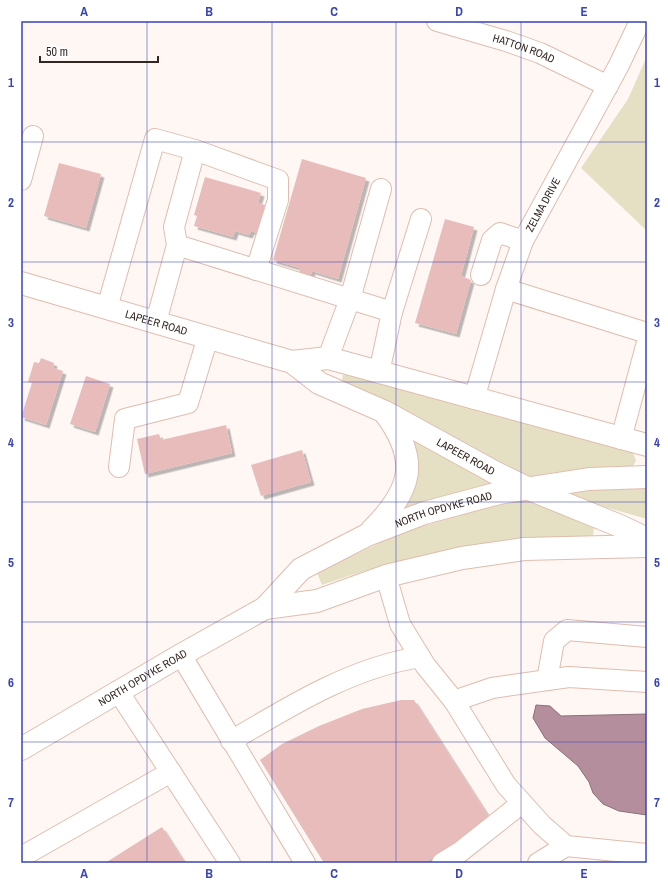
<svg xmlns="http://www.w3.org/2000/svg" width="668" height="884" viewBox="0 0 668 884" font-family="'Archivo Narrow',sans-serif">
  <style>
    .green { fill: #e5e0c4 }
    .water { fill: #b48e9d; stroke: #8d6f78 }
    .building { fill: #e8bcbb; filter: url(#shadow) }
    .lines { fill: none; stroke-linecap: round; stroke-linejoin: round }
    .minor-casing { stroke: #dfbdae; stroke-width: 22 }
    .major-casing { stroke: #dfbdae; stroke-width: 24 }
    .minor { stroke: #fff; stroke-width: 20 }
    .major { stroke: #fff; stroke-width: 22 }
    .grid { fill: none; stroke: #3944b7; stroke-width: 1; stroke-opacity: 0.55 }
    .labels { text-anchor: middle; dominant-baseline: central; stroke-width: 3; stroke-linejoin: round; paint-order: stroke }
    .street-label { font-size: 11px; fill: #332620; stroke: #fff }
    .neatline { fill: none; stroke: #3944b7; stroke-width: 1.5 }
    .grid-label { font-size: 13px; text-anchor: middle; font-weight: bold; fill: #3944b7 }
  </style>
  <defs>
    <filter id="shadow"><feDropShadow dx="3.5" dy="3.5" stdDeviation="0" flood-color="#0004"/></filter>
  </defs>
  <rect width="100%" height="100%" fill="#fff7f4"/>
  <path class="green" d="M 647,56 L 647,231 L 581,168 L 628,99 Z
    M 347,373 L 630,450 L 634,455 L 636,461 L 633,466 L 626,468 L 572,470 L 526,477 L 345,385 L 342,380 L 343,375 Z
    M 411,437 L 494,484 L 400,512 Z
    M 647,487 L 647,519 L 598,505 L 573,496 L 572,493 L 575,491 Z
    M 524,498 L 542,507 L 594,526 L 593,536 C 496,538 413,553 322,585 L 317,573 L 400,533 L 460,515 Z"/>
  <path class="water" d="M 536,705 L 550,706 L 561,716 L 647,714 L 647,815 L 619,811 L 603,804 L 593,793 L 589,782 L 578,766 L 545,738 L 533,718 Z"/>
  <path class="building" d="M 302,159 L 366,178 L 338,279 L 312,271 L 310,277 L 299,274 L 300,268 L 273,260 Z
    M 59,163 L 101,174 L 86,228 L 44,216 Z
    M 205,177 L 261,193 L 258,203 L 265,205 L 257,233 L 251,231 L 249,235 L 235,231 L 233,237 L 194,226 L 197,216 L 194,215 Z
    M 445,219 L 474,227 L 461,276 L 471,280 L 456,334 L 415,323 Z
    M 41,358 L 54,363 L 53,368 L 63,371 L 46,425 L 21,417 L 32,383 L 28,382 L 34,362 L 39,363 Z
    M 86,376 L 110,384 L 95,432 L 70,424 Z
    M 226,425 L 232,453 L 145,474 L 137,439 L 159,434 L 161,440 Z
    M 302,450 L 311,482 L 261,496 L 251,465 Z
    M 401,700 L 414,700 L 491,820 L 424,863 L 324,863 L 260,760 L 282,744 L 319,726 L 362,709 Z
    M 162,827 L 185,863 L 105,863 Z"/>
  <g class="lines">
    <defs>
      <g id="minor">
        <path id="s1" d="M 437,21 L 506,41 L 540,53 L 608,86"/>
        <path d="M 195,150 L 278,180 L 278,200 L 256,270"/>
        <path d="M 21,180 L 33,136"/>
        <path d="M 177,245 L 392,312 L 379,373"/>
        <path d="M 481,275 L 492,240 L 500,233 L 523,241"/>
        <path d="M 506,289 L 647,333"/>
        <path d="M 107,308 L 155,139 L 195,150 L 174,227 L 177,245 L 156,322"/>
        <path d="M 392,312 L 421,219"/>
        <path d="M 328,358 L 350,299 L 381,189"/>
        <path id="s2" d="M 474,399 L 506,289 L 523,241 L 619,65 L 640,21"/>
        <path d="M 621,439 L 647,342"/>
        <path d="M 119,467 L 125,419 L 188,403 L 208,337"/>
        <path d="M 386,576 L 400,624 L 425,665 L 454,701 L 492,688 L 569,677 L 647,682"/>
        <path d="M 181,655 L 305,863"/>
        <path d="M 547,680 L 554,641 L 567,630 L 647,637"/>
        <path d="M 118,691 L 230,863"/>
        <path d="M 454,701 L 506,785 L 542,825 L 566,846"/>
        <path d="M 231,741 C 290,706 350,668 420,657"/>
        <path d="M 21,857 L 171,772"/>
        <path d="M 442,863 L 460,852 L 522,803"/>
        <path d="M 538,863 L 566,846 L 647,854"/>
      </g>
      <g id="major">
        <path id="s3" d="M 21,283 L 292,362 L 319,383 L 385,412 L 494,472 L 529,489 L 620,526 L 647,539"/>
        <path d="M 292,362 L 328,358 L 647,445"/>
        <path d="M 372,530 C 412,490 420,460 385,413"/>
        <path d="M 265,608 L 317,601 L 386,576 L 462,558 L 524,549 L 647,546"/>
        <path id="s4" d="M 21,749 L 181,655 L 265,608 L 301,569 L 367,535 L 424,513 L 499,493 L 589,479 L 647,477"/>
      </g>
    </defs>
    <use href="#minor" class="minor-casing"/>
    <use href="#major" class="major-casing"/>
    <use href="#minor" class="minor"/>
    <use href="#major" class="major"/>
  </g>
  <path class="grid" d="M 147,21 L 147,863M 272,21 L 272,863M 396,21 L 396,863M 521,21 L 521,863M 21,142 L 647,142M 21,262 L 647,262M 21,382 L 647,382M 21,502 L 647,502M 21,622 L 647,622M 21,742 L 647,742"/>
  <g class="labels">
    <g class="street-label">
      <text stroke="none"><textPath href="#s1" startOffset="91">HATTON ROAD</textPath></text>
      <text stroke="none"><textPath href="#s2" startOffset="207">ZELMA DRIVE</textPath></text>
      <text stroke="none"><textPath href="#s3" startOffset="141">LAPEER ROAD</textPath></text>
      <text stroke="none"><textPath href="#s3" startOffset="481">LAPEER ROAD</textPath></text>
      <text stroke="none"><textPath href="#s4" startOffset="490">NORTH OPDYKE ROAD</textPath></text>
      <text stroke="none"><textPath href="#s4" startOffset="141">NORTH OPDYKE ROAD</textPath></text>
    </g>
  </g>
  <rect width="668" height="884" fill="none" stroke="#ffffff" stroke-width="44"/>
  <path d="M40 56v6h118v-6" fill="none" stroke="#332620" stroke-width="2"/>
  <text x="46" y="56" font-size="12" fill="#332620" stroke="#ffffff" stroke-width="3" paint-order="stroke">50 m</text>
  <rect x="22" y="22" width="624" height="840" class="neatline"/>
  <g class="grid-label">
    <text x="84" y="16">A</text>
    <text x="209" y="16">B</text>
    <text x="334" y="16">C</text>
    <text x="459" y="16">D</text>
    <text x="584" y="16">E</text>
    <text x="11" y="87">1</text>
    <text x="657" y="87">1</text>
    <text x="11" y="207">2</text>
    <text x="657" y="207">2</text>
    <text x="11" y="327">3</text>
    <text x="657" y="327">3</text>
    <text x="11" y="447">4</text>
    <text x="657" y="447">4</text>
    <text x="11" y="567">5</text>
    <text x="657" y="567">5</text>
    <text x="11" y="687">6</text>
    <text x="657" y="687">6</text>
    <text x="11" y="807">7</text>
    <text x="657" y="807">7</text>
    <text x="84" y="878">A</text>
    <text x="209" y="878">B</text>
    <text x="334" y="878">C</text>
    <text x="459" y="878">D</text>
    <text x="584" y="878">E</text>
  </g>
</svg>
